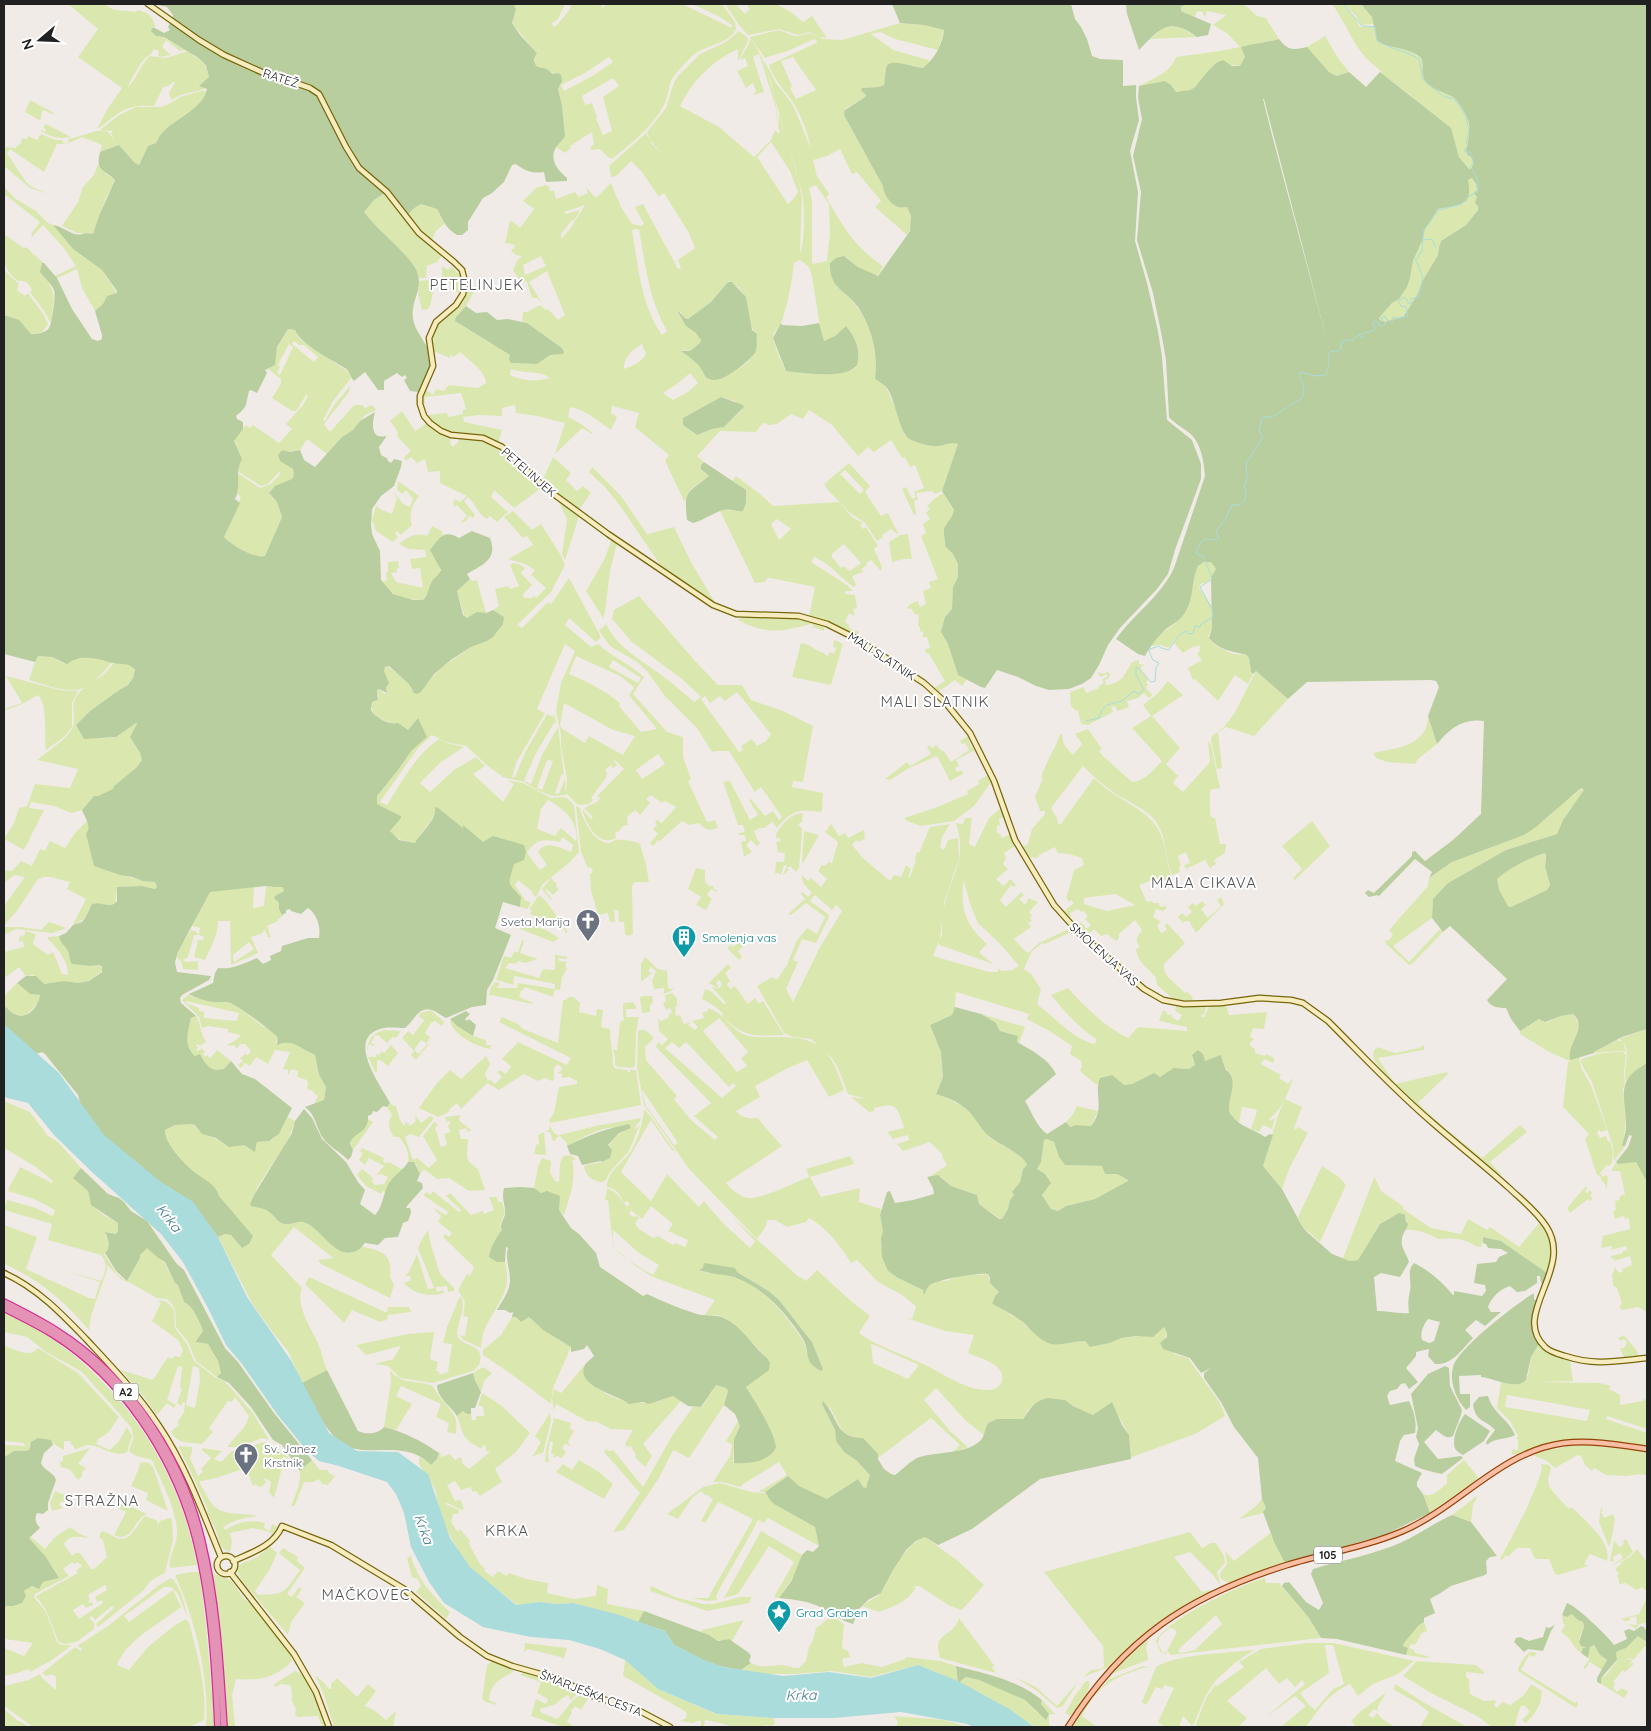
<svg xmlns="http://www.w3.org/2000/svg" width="1651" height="1731" viewBox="0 0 1651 1731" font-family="Quicksand,sans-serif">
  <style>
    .grass { fill: #dae8b0; fill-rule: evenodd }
    .forest { fill: #b9ce9e; fill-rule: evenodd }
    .water { fill: #aadcdb }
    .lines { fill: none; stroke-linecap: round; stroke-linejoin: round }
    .stream { stroke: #aadcdb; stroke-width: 1 }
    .secondary-casing { stroke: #766609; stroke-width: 7 }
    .primary-casing { stroke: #974206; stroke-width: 7 }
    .highway-casing { stroke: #d52e92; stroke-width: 8 }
    .secondary { stroke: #f7ecbf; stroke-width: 4.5 }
    .primary { stroke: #f8bfa5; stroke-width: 4.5 }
    .highway { stroke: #e493b7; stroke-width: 5.5 }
    .labels { text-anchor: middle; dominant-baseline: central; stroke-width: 4; stroke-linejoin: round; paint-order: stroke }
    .shield { fill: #fff; stroke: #646464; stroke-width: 1 }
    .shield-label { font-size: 11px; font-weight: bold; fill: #212121 }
    .street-label { font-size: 12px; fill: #212121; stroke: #fff }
    .worship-label { font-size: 12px; fill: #5b616d; stroke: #fff; text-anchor: end }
    .culture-label { font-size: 12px; fill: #0d838f; stroke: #fff; text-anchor: start }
    .water-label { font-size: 14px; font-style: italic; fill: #437c8f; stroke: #fff }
    .quarter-label { font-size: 15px; letter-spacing: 1px; fill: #545454; stroke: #fff }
  </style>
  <rect width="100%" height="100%" fill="#f1ebe8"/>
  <path class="grass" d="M 68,4 L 105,4 C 111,12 126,10 136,12 L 138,10 C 147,12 155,17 155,28 L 151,29 L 156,36 L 163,37 L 186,50 L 180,51 L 166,40 L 162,47 L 171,55 L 160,57 L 158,55 L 159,51 L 154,49 L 151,54 C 142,58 132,78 128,87 C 137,79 140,64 150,56 L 166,58 L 188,51 L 206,65 L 209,77 L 200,85 L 205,89 L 181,95 L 171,100 L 169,93 L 175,82 L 173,82 L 168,86 L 163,87 L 154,106 C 147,106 140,105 134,107 C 119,109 109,122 97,129 L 108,108 L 122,88 L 78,57 L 98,29 Z
    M 509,4 L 565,4 L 558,19 L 551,24 L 555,27 L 568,12 L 571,6 L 567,4 L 602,4 L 601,5 L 603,8 L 605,6 L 604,4 L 682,4 L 732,28 L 732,25 L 718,16 L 692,4 L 722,4 L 735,22 L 736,29 C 729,45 703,45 691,57 C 685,64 675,73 671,81 C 668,89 668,99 663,107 C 651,128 631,144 612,159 L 610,157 L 609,158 L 600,149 L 592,150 L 590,148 L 594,144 L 592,132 L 570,146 L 571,148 L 565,153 L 556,147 L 565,136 L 562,105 L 558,89 L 562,81 C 557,76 552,72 546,69 C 544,68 540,69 538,68 C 532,65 535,57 537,53 L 514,26 C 511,20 514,11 513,4 ZM 609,57 L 613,62 L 594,75 L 564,91 L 561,85 L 585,73 ZM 613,78 L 619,86 L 603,97 L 612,131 L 603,135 L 596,119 L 597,117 L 592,103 L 585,105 L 582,96 Z
    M 725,4 L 736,4 L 745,14 L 750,9 L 746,4 L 776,4 L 791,12 L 803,22 L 812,16 L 827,38 L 819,37 L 810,32 L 798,35 L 779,29 L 748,35 L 739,25 Z
    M 1187,4 L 1244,4 L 1257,16 L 1266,18 L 1279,39 C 1266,43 1254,43 1242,47 L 1245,57 L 1240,66 L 1216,63 C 1205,73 1193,98 1175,91 C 1169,89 1163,85 1157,82 L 1149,85 L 1139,86 C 1152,78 1169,75 1176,57 L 1220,51 L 1240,47 L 1228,34 L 1213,25 L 1226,15 L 1207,11 L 1205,16 L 1203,15 L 1203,12 L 1197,11 L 1195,17 L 1181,11 L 1181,7 Z
    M 1332,4 L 1342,4 L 1355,18 L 1360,27 L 1374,26 L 1377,41 C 1390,49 1407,47 1420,57 C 1424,60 1422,76 1426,82 C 1432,90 1445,92 1453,97 C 1459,102 1467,116 1469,123 C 1470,130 1468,143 1466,150 L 1467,154 L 1473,159 L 1472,168 L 1469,169 L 1459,157 L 1452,133 L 1410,95 L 1381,73 L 1382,72 C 1375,66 1367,60 1361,52 C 1350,37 1343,19 1332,4 Z
    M 1343,4 L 1361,4 L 1372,17 L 1374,24 L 1361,25 L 1355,15 Z
    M 900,23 L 924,25 L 944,30 L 938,50 L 895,39 L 880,32 L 871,34 L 893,50 L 929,60 L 928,64 L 923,68 C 910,67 896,58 886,68 L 884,85 L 878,87 L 862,88 L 866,95 L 865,97 L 845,109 L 845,117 L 883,186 C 883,194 891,203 899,207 C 901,208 904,207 907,207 C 912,216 913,227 907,235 L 875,207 L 881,201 L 857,172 L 852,174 L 840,149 L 827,156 L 813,160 L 817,176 L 829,194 L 826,197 C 844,228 853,245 883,266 L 879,274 L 876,276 L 858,267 L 846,257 L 830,270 C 835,292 846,291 857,307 C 873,327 877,353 875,378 L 886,387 L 899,416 L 904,434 L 910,440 L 938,446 L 953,443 L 958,444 L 942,491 L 935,494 L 932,491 L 916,493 L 918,499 L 914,501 L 916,514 L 914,515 L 902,489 L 906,487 L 912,499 L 916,497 L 914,492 L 924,488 L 915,465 L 910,467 L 905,457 L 902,458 L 891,440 L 874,452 L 868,447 L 858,456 L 832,425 L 809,410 L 803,419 L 791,414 L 777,424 L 768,425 L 766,423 L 762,424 L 756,432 L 720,431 L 697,456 L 704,462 L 701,465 L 704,472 L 709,476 C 700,483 689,487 686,500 L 684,501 L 665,461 L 669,455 L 635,427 L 639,413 L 612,406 L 611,413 L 617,417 L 611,430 C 598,421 586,410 570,407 L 568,417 L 581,424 L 593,433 L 592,434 L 582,428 L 555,454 L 565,423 L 537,416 L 516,413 L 515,405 L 502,408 L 502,416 L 479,415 L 463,417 L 464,422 L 502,430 L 498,444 L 492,441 C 481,439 453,436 444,432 C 427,424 418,407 425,389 L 433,395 L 436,389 L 444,391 L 449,385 L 478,388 L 486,383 C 485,370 468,360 460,352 L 454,357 L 451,355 L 450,358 L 433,351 C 426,327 443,321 457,307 C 462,302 464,295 469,290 L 474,292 L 466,306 L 456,317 L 456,322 L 510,355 L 511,363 L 537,364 L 549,355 L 563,354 L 562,348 L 527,323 L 522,321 L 523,312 L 527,312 L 540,305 L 546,310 L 548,309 L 558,320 L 565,315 L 547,271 L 529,282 L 542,303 L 537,298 L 532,298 L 527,282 L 519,280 L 513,270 L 518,259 L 521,258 L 521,256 L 516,255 L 511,251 L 512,249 L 514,249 L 515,245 L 505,243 L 510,221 L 512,221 L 520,228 L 534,209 L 523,201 L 536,188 L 546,185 L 549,187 L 550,191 L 554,191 L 556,199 L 575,192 L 579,197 L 588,193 L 586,187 L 596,198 L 611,183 L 621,207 L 632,224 L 641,226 L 644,224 L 635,207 L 643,204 L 678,269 L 681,268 L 678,260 L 695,248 L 689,233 L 664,193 L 659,197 L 642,172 L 631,161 L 616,176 L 611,177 L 609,166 L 646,133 L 652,144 L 661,153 L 650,140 L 647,132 L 666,108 L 674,82 L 678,76 L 700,54 L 726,42 L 739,31 L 747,37 L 748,41 L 738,61 L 738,49 C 712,61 693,80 680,106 L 719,127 L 754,157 L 771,140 L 775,130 L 778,133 L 780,133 L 778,126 L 779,114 L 796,170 L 802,197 L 800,253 C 805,241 805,205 802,193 L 764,60 L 776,83 L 791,102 L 796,112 L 811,149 C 808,133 801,114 792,101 C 784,89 773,79 769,65 L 818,42 L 814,39 L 790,50 L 765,58 L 750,37 L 779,30 L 794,36 L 798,36 L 810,33 L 823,39 L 842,40 ZM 793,57 L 816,90 L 796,99 L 790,88 L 792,86 L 781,61 ZM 771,142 L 790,171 L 798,192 L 795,197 L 788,204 L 757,157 ZM 816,185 L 829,204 L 830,232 L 827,261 L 812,264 L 812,200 L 809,188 ZM 585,205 L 570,229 L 561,239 L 561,234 L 572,220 L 574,221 L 580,210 L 565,214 L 564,212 ZM 635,229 L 639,229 C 645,264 649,300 667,331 L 662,335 C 641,305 638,265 632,230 ZM 541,256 L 546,266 L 525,275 L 523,265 ZM 800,260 L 809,267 L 812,276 L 822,339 L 824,341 L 835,336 L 846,326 C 857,340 862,351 855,368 L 825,375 L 786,371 C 784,369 773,341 773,338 C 773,331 780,327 782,321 C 788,302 792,283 794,263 ZM 729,281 C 756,294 742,319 757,335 C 756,340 756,346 755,351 C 750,365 722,381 708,379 L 698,364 L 682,350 L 690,351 L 700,343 L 701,339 C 692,326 684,329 679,310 L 683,316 L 688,319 L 711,302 ZM 642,344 L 646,354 C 642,362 632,366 624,369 C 623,357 633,350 642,344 ZM 511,369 C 524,374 540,370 550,378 C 536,382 522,381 510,375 ZM 690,373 L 698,383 L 688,392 L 673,400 L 663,393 L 677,384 ZM 461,393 L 466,409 L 463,410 L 463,414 L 448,417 L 447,413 L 428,415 L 424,408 L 425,397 ZM 721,397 L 735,401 L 742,410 L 724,427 L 712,429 L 697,435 L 683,425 L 683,418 Z
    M 1178,26 L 1197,37 L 1150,39 L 1163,28 Z
    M 1325,36 L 1338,58 L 1349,72 L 1337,76 L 1329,72 L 1307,47 Z
    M 750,38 C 765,56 779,99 777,123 L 776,108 L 759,54 L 753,57 L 764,92 L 753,95 L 756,91 L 753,83 L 746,88 L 737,71 L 748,66 L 745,58 L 740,60 C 743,51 750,47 750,38 Z
    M 201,91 L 207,91 C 204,106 172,121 162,133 C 160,136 158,140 156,143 L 148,146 L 139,165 L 134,162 L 119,145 L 100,152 L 102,145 L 82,137 L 67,144 L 57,144 L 44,172 L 10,149 L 7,153 L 26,182 L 32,187 L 48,194 L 30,188 L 4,166 L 4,152 L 6,147 L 15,148 L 21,143 L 22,138 L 27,139 L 28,136 L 37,140 L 41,134 L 55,140 L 62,140 L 64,144 L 69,143 L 68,139 C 78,138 97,128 106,131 C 110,133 112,137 115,140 L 111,133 L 113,130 L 110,131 L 100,130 L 119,115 L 136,107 L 160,107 L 169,104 L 180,97 Z
    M 30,100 L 54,113 L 52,114 L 43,110 L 41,114 L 41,119 L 39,120 L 25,112 Z
    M 46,124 L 71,137 C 59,139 52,138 41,131 L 42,130 L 45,132 L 46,130 L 43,127 Z
    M 98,164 L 106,174 L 114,179 L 113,185 L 106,198 L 93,234 L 77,233 L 62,226 L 78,202 L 83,187 L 94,175 Z
    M 1472,178 C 1479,186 1477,199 1478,210 L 1466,225 L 1441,241 L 1439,247 L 1438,255 L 1423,280 L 1417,295 L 1404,316 L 1385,322 L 1380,320 L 1379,318 L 1392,303 L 1399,299 L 1410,278 L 1413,261 L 1422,241 L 1424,229 L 1438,209 L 1465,203 L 1468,180 Z
    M 4,187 L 16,199 L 36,211 L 48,223 L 53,225 L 73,249 L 102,270 L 117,293 L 107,296 L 103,304 L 95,311 L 82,288 L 77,269 L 57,278 L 55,276 L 76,266 L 63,247 L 43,225 L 32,237 L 31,234 L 40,222 L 4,194 Z
    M 385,193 L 415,232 L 442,255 L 437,262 L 427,266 L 426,278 L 419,278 C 412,255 379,233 364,212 L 374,200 Z
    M 421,204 L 437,209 L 444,224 L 436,231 L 431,242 L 407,216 L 413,209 Z
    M 4,234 L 22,247 L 25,248 L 27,247 L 32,253 L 44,263 L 42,264 L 41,274 C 57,290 54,298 52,319 L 50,322 L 44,311 L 30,292 L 32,290 C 29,284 26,280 18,281 C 0,267 4,256 4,234 Z
    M 442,266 L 448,270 L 452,266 L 457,273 L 460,272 L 463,283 L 461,294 L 453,290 L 453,287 L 449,283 L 449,280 L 442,278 Z
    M 4,270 L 19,284 L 17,290 L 25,296 L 28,293 L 44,315 L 48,324 L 42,332 L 31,334 C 19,321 22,321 4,315 Z
    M 436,279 L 430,306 L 428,309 L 422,310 L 418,294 L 419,281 Z
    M 288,329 L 295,330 C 299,343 314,348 325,355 C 329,358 333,362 338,365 C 344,369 349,370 351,378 L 333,401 L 323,420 L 325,421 L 334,405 L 350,386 L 349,392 L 324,424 L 330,432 L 354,405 L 362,405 L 365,408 L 372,405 L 376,410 L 365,415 L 353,430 L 342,437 L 327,454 L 307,439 L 300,450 L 290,452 L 282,450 L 278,455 L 280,460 L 293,469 L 294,475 L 292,479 L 270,491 L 270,495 L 277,502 L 282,517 L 265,556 C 255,559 231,545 224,537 L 241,497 L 237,494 C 239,487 236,480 239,474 L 260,488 L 271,484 L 281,473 L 279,472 L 268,484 L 261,486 L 239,472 L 239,464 L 241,459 L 234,439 L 246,425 L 250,428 L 253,425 L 279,443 L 292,429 L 286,424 L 303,405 L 308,395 L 306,395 L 296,411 L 292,411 L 272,398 L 281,384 L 281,379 L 268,369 C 280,362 273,358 277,348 C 280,342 285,335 288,329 ZM 294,341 L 299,345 L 304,345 L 318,357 L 314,362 L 292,344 ZM 289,344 L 293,347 L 280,375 L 277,373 L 280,367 L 278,365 Z
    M 402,411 L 415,431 L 427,423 L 437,432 L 450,437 L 451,445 L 453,447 L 458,442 L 459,438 L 476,440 L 495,447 L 540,487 L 540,489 L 514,508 L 494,490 L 491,497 L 508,512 L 497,522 L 490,516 L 487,519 C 476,512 477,506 468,497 L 464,501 L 475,515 L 473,518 L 469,516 L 465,522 L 461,522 L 467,516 L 457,505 L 455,507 L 453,503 L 455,499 L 460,502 L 467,496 L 440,483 L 440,471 L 428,472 L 425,459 L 417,463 L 411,457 L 406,461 L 404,457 L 411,451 L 397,436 L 398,432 L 390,421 Z
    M 553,457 L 571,473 L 566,480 L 577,491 L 583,486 L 591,493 L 578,511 L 543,484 L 543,479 Z
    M 849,463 L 870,486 L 865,492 L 881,516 L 888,513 L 898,533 L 897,534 L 891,529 L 882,535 L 883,537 L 877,541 L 865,523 L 849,512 L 828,490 L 824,484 ZM 845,470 L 864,490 L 860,494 L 840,474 Z
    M 592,467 L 621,496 L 647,534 L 674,527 L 691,562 L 717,606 L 663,569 L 621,507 L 605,487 L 589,472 Z
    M 736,476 L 760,494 L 773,506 L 839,502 L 852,517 L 863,523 L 860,525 L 863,529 L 866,527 L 878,546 L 874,549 L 882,567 L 881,571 L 871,560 L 866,563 L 867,565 L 861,569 L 863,572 L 852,576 L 856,585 L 854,587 C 844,581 835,570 825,563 C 821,560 818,560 815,556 L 811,562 L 847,585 L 853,591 L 845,591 L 845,594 L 855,595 L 857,608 L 853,609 L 855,616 L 849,613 L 845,622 L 849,625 L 849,628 L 859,632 L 858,634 L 854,635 L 829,622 L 809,616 L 815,587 L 770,578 L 767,578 L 765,582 L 755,583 L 720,511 C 730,508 737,513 744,510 L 746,490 L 732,481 ZM 777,519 L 791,529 L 779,540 L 771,524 ZM 844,544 L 861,563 L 850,571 L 843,566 L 841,568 L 832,557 L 832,554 Z
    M 398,481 L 419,496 C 413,503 408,515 412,525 L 401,535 L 397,531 L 395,534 L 398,537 L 393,542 L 376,531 L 372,520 L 376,506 L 382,510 L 392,514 L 397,498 L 393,491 L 403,504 L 410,507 L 413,499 L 406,490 L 402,494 L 397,490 Z
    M 943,493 L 954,511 L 951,520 L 946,524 L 944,536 L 946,540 L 945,546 L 953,554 L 958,564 L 958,577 L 953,587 L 952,609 L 946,615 L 945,640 L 948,644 L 958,675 L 967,679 L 962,686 L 955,680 L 938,692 L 934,688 L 945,681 L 929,654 L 926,653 L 925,649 L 930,648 L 927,637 L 923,637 L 923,632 L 920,631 L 920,627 L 918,627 L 919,615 L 914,614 L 912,609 L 907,608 L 910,604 L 918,601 L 920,607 L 926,604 L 923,591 L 931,588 L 929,582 L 938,579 L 921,536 L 926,533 L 923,524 L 930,519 L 926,513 L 930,509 L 927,506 L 934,499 Z
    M 559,502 L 579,516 L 565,560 L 562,554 L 567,520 Z
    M 513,511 L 532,530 L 541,524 L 560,554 L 565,565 L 551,592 L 517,625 L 522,628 L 548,602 L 551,604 L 569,578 L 601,637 L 596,642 L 569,618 L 565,625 L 591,647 L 598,644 C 612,657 630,664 644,677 L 633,694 L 667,732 L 683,737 L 683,757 L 691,779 L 688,781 L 707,822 L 715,820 L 718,828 C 709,831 705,830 699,823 L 689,825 L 682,821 L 660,841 L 658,840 L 653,846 L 650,843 L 658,834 L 653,829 L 657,825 L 655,822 L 657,820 L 662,823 L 676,807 L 665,801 L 662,803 L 651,795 L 646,799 L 650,803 L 640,815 L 635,810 L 627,817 L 628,825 L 623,826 L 618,832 L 615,831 L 616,838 C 599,848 586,824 582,809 L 591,819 L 593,817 L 584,808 L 597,802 L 600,798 L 597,796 L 624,769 L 615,760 L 614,761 L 617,765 L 613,768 L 611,765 L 605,770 L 607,773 L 606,778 L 591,798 L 593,800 L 589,804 L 578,805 L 566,793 L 567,779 L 561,746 L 561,735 L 556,711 L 561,683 L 575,651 L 565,644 L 537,709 L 545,713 L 517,761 L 512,777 L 515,777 L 526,751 L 547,714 L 553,717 L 554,714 L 556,723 L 554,723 L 536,753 L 524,781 L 531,784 L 542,755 L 558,727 L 564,775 L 562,774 L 555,793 L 559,794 L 565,778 L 566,795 L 552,796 L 537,790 L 524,782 L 503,777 L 488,766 L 466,746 L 446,742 L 432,735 L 418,748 L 380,802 L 387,805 C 402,782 415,755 439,739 L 447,743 L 464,747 L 441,762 L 420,783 L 430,792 L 454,770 L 476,757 L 485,766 L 473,774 L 503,802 L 514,784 L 507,780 L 523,783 L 551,798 L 561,797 L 567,798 L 574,805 L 579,852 L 569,863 L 543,884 L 536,897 L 532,894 L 533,892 L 518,880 L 515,885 L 525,900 L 531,903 L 527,909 L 520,907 C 523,890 512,895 509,883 L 482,844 L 437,807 C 433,822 422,830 415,843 C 406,841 396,840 390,831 L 401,816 L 377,804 L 377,796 L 398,770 L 412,750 L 418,718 L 408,730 L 396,723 L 394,724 C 383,720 369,716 372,702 L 377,701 L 379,697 L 377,690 L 379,689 L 385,694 L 387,692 L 386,688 L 389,683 L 383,671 L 387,666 L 409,683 L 412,690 L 429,680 L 442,667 L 471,647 L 487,641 L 493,637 L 504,617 L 493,610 L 499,606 L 495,589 L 508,586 L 510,589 L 519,586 L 510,565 L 513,563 L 519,564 L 525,568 L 521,573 L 532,585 L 523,594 L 524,598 L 532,598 L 533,596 L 536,598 L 546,588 L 531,575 L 535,570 L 525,564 L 508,559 L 533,545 L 527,536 L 523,538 L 504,517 ZM 576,656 L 620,676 L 634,687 L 634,688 L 629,695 L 657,729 L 641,732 L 619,706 L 620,703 C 604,690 588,682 569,674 ZM 613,660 L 641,678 L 638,683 L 609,667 ZM 564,703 L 613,730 L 635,736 L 623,755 L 589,736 L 585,743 L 561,728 L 560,725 ZM 658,754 L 665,764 L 642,779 L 636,770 ZM 547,760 L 553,761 L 542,790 L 537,788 ZM 548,800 C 562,807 580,823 576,841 L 561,828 L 555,836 L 537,829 L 541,809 ZM 562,837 L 573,845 L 571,852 C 560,848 546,839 538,852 L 547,865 L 540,870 L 527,853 C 535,838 546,839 560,842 Z
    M 432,526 L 442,531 L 443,535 L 430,550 C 433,557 442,565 440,573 L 437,576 L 423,600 C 404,599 395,599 382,582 L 387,580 L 386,573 L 388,572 L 388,562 L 398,561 L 399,568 L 397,568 L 397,572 L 391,573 L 396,582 L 423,588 L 420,568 L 412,569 L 410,559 L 426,557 L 425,550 L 409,549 L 399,544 C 408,537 417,532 427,536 Z
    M 908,534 L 912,559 L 904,559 L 892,562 L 889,542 L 900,535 Z
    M 612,539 L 617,543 L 610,571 L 605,612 L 603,618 L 586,591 L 604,560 Z
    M 1204,562 L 1211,562 L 1216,569 L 1211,580 L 1200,585 L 1199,588 L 1211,605 L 1212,628 L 1208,636 C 1212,645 1223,649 1231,653 C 1236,655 1242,654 1248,655 L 1249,658 L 1251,672 L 1253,674 L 1248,684 L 1235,675 L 1218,701 L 1195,679 L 1193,680 L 1188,668 L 1202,660 L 1197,654 L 1200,651 L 1199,650 L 1200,647 L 1199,645 L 1196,647 L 1194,646 L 1183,653 L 1174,643 L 1176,638 L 1169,648 L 1160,645 L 1152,646 C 1154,635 1170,629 1177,621 C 1181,618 1184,613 1187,609 C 1195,595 1188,570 1204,562 Z
    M 470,579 L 472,581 L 477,580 L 486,613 L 465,618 L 457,591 Z
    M 639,596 L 695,661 L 718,685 L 742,685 L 751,700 L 783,711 L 813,726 L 803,782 L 793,781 L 792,787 L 823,793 L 822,810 L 821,812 C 798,809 792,810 777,828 L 772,822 L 764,828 L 760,828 L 754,831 L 757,839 L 760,843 L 757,846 L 751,840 L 746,845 L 752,852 L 744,857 L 741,842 L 746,841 L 745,835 L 739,835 L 739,833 L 745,832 L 743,825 L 738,825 L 723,782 L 730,781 L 750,820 L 758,815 L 749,800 L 751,799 L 765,816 L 773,811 L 779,820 L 782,817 L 761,787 L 755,792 L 729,751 L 716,751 L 712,752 L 697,728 L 664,695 L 647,671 L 637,662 L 610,646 L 599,631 L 606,624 C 619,649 638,658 660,674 C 672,683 683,692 694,702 L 701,697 L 682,679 L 632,642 L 612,619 L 614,610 ZM 737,692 L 771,734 L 766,741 L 757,746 L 752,739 L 741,746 L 743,750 L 739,752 L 701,699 L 705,696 L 710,703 L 720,696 L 725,701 Z
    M 779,616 L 795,617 L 825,625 L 824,631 L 812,627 L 813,625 L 811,624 C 780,632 767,635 738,620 L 741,618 Z
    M 834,640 L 843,644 L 831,685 L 792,677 L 801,643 C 812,644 814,651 824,653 L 824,654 L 828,656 L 830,652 L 834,653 L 836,648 L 833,647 Z
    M 37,656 L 52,657 L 63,663 C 79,657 96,655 112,662 C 105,671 88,690 75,690 C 60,691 43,684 29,680 Z
    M 1139,660 L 1139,664 L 1145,665 L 1141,667 C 1141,672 1147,675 1148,680 L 1146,683 L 1148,685 L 1146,688 L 1152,695 L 1149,698 L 1144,693 L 1138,698 L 1127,701 L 1129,707 L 1117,711 L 1115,706 L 1111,707 L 1113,712 L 1088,725 L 1081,724 L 1078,711 L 1075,710 L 1071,706 L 1070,692 L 1084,687 L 1086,693 L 1099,688 L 1098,686 L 1104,683 L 1102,680 L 1108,676 L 1106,674 L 1101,677 L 1098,674 L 1099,672 L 1102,674 L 1108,672 L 1110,674 L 1109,678 L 1105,680 L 1106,685 C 1124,682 1123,676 1132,662 Z
    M 114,663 L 130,664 L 135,670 L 133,678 L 128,685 L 119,690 L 90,711 L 76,725 L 83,734 L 83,737 C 86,738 112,739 115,737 C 123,734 128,726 136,723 L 137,724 L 131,739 L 140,753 L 142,760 C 134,772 108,798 94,796 L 82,810 L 71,813 L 54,806 L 31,802 L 29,808 L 44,810 L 24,850 L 4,839 L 14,823 L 19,808 L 27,806 L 35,784 L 70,788 L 78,769 L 37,760 C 47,752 69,738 73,726 C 77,715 68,705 79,693 C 85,685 96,681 104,674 C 107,671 110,667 114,663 Z
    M 1256,671 L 1288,699 L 1254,736 L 1226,727 L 1218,732 L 1222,768 L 1217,769 L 1211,740 L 1212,736 L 1224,727 L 1234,714 Z
    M 6,676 L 60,690 L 78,691 L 72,703 L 72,727 L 64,737 L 46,750 C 44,736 48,705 38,695 L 22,704 L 4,711 L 4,709 L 22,703 Z
    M 1168,681 L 1183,695 L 1152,716 L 1180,748 L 1166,764 L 1177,775 L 1179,774 L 1173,783 L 1183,792 L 1210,762 L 1208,741 L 1211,745 L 1220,788 L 1210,790 L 1210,815 L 1213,818 L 1215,818 L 1220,844 L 1226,844 L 1225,853 L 1214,860 L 1216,864 L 1210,868 L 1205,860 L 1186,869 L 1184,865 L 1190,863 L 1186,852 L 1178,856 L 1181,866 L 1179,867 L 1180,872 L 1172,875 C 1165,858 1167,839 1157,823 C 1147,808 1127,802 1113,792 C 1102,784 1092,775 1083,766 L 1051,808 L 1057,818 L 1058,824 L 1061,824 L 1094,778 C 1102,785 1110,792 1119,797 C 1135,808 1152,815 1160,833 C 1167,847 1166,863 1172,878 L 1157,883 L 1155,879 L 1139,885 L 1147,902 L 1152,901 L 1153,903 L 1159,903 L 1160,907 L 1166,906 L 1167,908 L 1163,911 L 1156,909 L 1153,917 L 1161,922 L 1157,925 L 1161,933 L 1167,930 L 1165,926 L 1167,923 L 1185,943 L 1164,964 C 1162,977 1178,984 1185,993 L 1188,992 L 1192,997 L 1193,1000 L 1187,1002 L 1171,1000 L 1172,998 L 1157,985 L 1156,978 C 1149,969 1137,962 1136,949 L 1140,947 C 1134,940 1138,935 1142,930 L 1135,920 L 1119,934 L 1119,938 L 1116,941 L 1107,934 L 1101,936 L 1094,929 L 1086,937 L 1074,926 L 1081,922 L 1087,929 L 1091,925 L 1085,919 L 1088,916 L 1083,911 L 1081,912 L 1078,909 L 1070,913 L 1071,916 L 1069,918 L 1066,917 L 1063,912 L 1074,903 L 1071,900 L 1069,902 L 1066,897 C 1070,889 1071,879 1074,870 L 1084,865 L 1082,858 L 1069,854 L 1058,853 L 1055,847 L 1039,855 L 1038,858 L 1026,857 L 1021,848 L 1028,844 L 1032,829 L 1045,814 L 1045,811 L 1040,811 L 1035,797 L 1043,778 L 1041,777 C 1046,762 1055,749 1060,734 L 1063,735 C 1061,744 1067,748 1073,755 L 1082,744 L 1075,734 L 1088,729 L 1102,749 L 1099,751 L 1103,756 L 1132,782 C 1145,781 1153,770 1162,761 L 1132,728 L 1151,716 L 1143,705 L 1157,694 ZM 1115,894 L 1135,905 L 1107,911 L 1084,904 L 1084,898 Z
    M 1428,716 L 1437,744 L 1418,759 L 1415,764 L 1387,762 L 1376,758 L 1373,753 C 1396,748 1428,746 1428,716 Z
    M 968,736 L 971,747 L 975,750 L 956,760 L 959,766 L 955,768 L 957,772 L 962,770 L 963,774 L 950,781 L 937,756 L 909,768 L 890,780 L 885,779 L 907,762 L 910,766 L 931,754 L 927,747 L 929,745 L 932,748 L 936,745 L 942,751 L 944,751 L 951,762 L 969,750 L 965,743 L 962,744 L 960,741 Z
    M 989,774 L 992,781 L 974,806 L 954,821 L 921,826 L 907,821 L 904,818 L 935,808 L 968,794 L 967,791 L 979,784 L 978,781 Z
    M 1581,788 L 1585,790 L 1563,820 L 1557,834 L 1506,850 L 1448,883 L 1433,899 L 1432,918 L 1393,946 L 1409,962 L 1440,929 L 1443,932 L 1412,964 L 1409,965 L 1386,944 L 1385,939 L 1388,941 L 1393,935 L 1389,930 L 1428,886 L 1429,878 L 1452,862 L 1524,835 L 1547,818 L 1567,799 L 1574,795 Z
    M 576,806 L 580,808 C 583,820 594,843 609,843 C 612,842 614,840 616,840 C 622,839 635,841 640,844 L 646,865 L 649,882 L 635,882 L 632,886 L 633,934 L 628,936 L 625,934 L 624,922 L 619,922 L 618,910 L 614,910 L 615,922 L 610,922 L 608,913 L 598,915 L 591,890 L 590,874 L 593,872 L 591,867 L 588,868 L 581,852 Z
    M 1001,808 L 1004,817 L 999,819 L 1000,825 L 997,826 L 997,834 L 1000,833 L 1002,838 L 1010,834 L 1015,846 L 1004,853 L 1006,858 L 1003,864 L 1008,869 L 996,879 L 1004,886 L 1010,879 L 1016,885 L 1014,887 L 1011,885 L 1000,900 L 1006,907 L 1021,892 L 1024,895 L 1019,899 L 1023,902 L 1023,904 L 1027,903 L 1027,900 L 1029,898 L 1038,902 L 1029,912 L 1032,916 L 1030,918 L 1032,921 L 1028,923 L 1031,927 L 1014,939 L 1024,950 L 1028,953 L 1039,943 L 1071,928 L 1073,931 L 1045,944 L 1043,943 L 1032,951 L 1024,969 L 1031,974 L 1041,989 L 1037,1004 C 1054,1017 1072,1038 1094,1044 L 1097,1040 C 1078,1027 1065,1012 1051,995 L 1068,988 C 1086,1008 1104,1026 1128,1038 L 1138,1027 L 1187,1031 L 1187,1027 L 1159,1021 L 1163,1010 L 1167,1012 L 1166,1014 L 1172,1015 L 1172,1017 L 1178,1021 L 1182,1015 L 1175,1011 L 1176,1006 L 1206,1007 L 1204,1014 L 1201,1016 L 1202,1017 L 1204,1017 L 1209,1007 L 1226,1005 L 1229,1015 L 1267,1012 L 1264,1029 L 1253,1028 L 1250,1037 L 1254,1039 L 1250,1043 L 1250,1046 L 1255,1049 L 1255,1053 L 1265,1056 L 1266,1054 L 1274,1058 L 1274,1063 L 1264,1059 L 1261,1064 L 1281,1075 L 1279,1078 L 1288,1084 L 1293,1078 C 1289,1092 1281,1111 1269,1119 L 1270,1121 L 1275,1118 L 1272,1129 L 1263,1125 L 1259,1132 L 1251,1129 L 1257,1111 L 1255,1109 L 1242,1107 L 1239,1123 C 1235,1120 1230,1116 1229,1111 C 1227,1096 1240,1076 1223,1067 C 1214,1062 1202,1060 1192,1057 L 1195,1065 L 1189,1069 L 1180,1068 L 1159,1077 L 1156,1074 L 1154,1073 C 1147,1076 1131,1087 1124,1085 C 1111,1083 1120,1071 1101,1078 L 1097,1085 L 1082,1073 L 1080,1070 L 1082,1066 L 1081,1061 L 1070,1054 L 1072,1046 L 1051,1032 L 1027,1019 L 1029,1014 L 956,992 L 955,1007 L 952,1015 L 930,1025 L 941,1052 L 943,1077 L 936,1093 L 963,1106 L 976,1119 L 989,1137 L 1019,1155 L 1027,1162 L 1027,1165 L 1023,1169 L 1020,1182 L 1012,1192 L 1014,1195 L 1010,1200 L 1008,1209 L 1002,1219 L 1000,1219 L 979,1204 L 977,1195 L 951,1186 L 940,1176 L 929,1177 L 947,1165 L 943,1158 L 942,1154 L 930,1142 L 903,1151 L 897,1144 L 909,1140 L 908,1135 L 893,1139 L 887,1132 L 904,1128 C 897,1106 897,1102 874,1108 L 874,1111 L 869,1112 L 851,1097 L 866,1099 L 848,1094 L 838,1068 L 831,1057 L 811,1039 L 793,1037 L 784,1033 L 757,986 L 772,977 L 777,980 L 787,965 L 796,942 L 807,928 L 817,934 L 825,917 L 806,903 L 791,915 L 788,914 L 805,899 L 801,894 L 803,892 L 808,897 L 812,893 L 803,883 L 801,874 L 808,881 L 811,878 L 821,887 L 827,879 L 818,871 L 822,865 L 824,866 L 829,862 L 832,863 L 838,842 L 825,832 L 831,824 L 839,836 L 845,833 L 848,838 L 864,830 L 865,839 L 858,842 L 856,840 L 852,845 L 863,858 L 890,881 L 894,875 L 901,877 L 906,865 L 911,869 L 908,877 L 910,877 L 916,860 L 915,859 L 917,852 L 919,853 L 930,827 L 950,824 L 942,837 L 940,847 L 944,850 L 948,840 L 958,838 L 959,859 L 944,902 L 944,908 C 951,873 968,862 956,823 L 963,824 L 965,818 L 972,818 L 969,844 L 975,847 L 989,818 ZM 964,882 L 970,904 L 978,923 L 1001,945 L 1019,966 L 1012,970 L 1002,971 L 998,968 L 998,972 L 989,972 L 933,956 L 940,938 L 942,921 L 942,935 L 937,944 L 993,964 L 980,953 L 980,951 L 987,944 C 966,925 961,911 963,883 ZM 815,895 L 832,910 L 836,905 L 842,911 L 820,947 L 793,1002 L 786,989 L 798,962 L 793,960 L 802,939 L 816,943 L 829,917 L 828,914 L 810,901 Z
    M 803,813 L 802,822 L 798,824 L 802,829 L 802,834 L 799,868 L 796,872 L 790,866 L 787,868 L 789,870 L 783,875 L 787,866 L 784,865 L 781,875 L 778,873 L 775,874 L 776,862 L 784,862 L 785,853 L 778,852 L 776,842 L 780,841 L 780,838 L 776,838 L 776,834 C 783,823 790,814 803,813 Z
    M 88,820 L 88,833 L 96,866 C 116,872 135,881 155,882 L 157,887 L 155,889 L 142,886 L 117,887 L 115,904 L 109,906 L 94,903 C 83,913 91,918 73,925 L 86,899 L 67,889 L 70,882 L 50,877 L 44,877 L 38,879 L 17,911 L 4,925 L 4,906 L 25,877 L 14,875 L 4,883 L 4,870 L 12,871 L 21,861 L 32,866 L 40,849 L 45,851 L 50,841 L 65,848 L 75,833 Z
    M 1312,821 L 1330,846 L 1295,880 L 1293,878 L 1302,869 L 1282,846 Z
    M 804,831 L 819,835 L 803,863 L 802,862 Z
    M 1545,853 C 1546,858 1545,861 1545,866 C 1545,875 1553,882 1547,890 L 1511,907 C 1502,904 1498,889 1497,879 C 1510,868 1529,858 1545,853 Z
    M 696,868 L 705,870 L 705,882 L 709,886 L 713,886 L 714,890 L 718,890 L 716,892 L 711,889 L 707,895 L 712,899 L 706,910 L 696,905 L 701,897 L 688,889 Z
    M 551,878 L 557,884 L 556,886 L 559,889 L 553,895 L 547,889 L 545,890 L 552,899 L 551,900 L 542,889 Z
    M 266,886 L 274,887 L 283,887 L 285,888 C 281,898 277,906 283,916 L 278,919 L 278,921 L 267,926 L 271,937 L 268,937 L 265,930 L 263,931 L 263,933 L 251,937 L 258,953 L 231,965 L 230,921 L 218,921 C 217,939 212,944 205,960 L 194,957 L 198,940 L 203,940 L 204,937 L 199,935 L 200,928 L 192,926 L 210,891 L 254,887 L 253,908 L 264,906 ZM 249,942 L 254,949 L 234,962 L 233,955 Z
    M 539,895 L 546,901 L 568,932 L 565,933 L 565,930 L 552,923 L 530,914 L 532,910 L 529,909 Z
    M 1221,897 L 1224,904 L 1196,933 L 1189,921 L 1185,921 L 1183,923 L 1178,917 L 1182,913 L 1186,917 L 1192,912 L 1188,907 L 1193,903 L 1196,906 L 1202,901 L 1206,905 L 1201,909 L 1208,918 L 1221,906 L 1217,900 Z
    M 521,921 L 546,930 L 559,938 L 553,942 L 520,929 L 521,926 L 519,925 Z
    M 49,922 L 67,928 L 52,933 L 16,929 L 4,935 L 4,927 L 21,927 L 41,930 Z
    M 191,930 L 197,932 L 198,935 L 194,935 L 188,957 L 183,960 L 186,962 L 198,961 L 198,970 L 183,969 L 181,961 L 177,958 L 179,949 Z
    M 25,931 L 36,934 L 33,944 L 48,955 L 53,952 L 62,974 L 68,975 C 68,961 58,949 48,939 L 48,937 L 59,936 C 60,943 65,946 68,951 C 70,956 69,960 72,964 L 90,966 L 100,965 L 103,970 L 89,981 L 78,983 L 64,981 L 44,984 L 33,975 L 26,976 L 19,967 L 6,977 L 4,976 L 4,952 L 24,947 L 23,941 L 19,942 L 19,937 L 25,935 Z
    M 738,934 L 746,944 L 738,951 L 742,957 L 739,960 L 727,948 L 731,945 L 733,947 L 738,943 L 735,937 Z
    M 522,940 L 524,941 L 520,953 L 538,959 L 525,963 L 518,961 L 516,964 L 509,963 L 505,968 L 539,978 L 543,969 L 555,970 L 555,955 L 567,957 L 567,959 L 558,958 L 559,961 L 567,962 L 565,965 L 567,969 L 562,977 L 560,990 L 556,989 L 554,992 L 553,997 L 525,987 L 523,990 L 521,990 L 519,997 L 533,1003 L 533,1004 C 516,1001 505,997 489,995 L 491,987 L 495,982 L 500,983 L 497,988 L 517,988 L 518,983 L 555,989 L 555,984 L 514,976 L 513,982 L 514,982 L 514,985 L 496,980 L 504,956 L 511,958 L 514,952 L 518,952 Z
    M 645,957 L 658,969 L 667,971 L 668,980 L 667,981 L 669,989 L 674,988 C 671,993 661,994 655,995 L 664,993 L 664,988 L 654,989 L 652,981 L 656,971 L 651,967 L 648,971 L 652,973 L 642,981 L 641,980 L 641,964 Z
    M 728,964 L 731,968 L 725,973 L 730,981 L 727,984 L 730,989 L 735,986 L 748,1004 L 755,998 L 759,1004 L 763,1001 L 784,1035 C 754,1036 744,1038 722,1016 L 723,1014 C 717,1007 710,1003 702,999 L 705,989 L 712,992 L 724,1004 L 726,1003 L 712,987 L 720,988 L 722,983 L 719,980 L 716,983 L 719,987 L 716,987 L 709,983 Z
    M 17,983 L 30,994 L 40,995 L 39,1002 L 26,1015 L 16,1015 L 4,1006 L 4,996 Z
    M 672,993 L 677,998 L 677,1006 L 675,1007 L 676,1016 L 680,1015 L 684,1024 L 691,1022 L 688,1025 L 695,1030 L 698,1027 L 692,1021 L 704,1018 L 702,1013 L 708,1011 L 708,1008 C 723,1012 730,1029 745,1035 C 754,1038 766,1037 776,1037 C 820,1036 831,1050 844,1090 L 829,1097 L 807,1060 L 786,1069 L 755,1086 L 760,1097 L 736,1111 C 741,1118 750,1119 758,1118 C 765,1128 774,1137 782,1146 L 726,1183 C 731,1189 740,1197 748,1198 C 760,1200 796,1182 809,1177 L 806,1169 L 850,1156 L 854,1164 L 810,1177 L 821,1197 L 860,1188 L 859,1202 L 881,1209 L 880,1215 L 883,1231 L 881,1243 L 888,1271 L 898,1278 L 923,1290 L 923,1292 L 930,1284 L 936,1281 L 945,1281 L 961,1276 L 988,1274 L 990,1283 L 999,1292 L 995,1296 L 993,1304 L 998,1305 L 1012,1316 L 1019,1318 L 1027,1327 L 1063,1343 L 1085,1341 L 1091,1347 L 1110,1343 L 1121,1338 L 1141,1336 L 1164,1327 L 1167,1333 L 1165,1339 L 1174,1354 L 1188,1358 L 1220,1403 L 1225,1416 L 1195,1434 L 1132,1457 L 1131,1457 L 1129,1435 L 1119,1417 L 1093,1415 L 1073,1406 L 1065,1400 L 1048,1398 L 1028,1410 L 1023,1419 L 997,1419 L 988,1423 L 984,1435 L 966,1421 L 936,1388 L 924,1400 L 951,1432 L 968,1447 L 952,1453 L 960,1445 L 931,1418 L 878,1458 L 855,1438 L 843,1432 L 830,1408 L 822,1404 L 835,1430 L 836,1441 L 844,1452 L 857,1461 L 871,1475 L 866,1488 L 863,1487 L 858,1479 L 827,1499 L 799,1486 L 788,1476 L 765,1492 L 758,1492 L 787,1475 L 779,1462 L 743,1484 L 741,1487 L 722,1482 L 713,1482 L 730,1456 L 732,1445 L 726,1441 L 738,1421 L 740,1426 L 735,1436 L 733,1462 C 758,1464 759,1461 775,1443 L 766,1421 L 746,1387 L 768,1370 L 767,1358 L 734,1324 L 725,1318 L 716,1315 L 704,1316 L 715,1300 L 653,1277 L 634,1265 L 613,1246 L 608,1200 L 605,1200 L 607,1189 C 618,1190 623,1204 631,1211 L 629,1214 L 633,1217 L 637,1216 L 639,1218 L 635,1223 L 639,1229 L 653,1238 L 658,1236 L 673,1245 L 675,1243 L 685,1247 L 688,1240 L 668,1231 L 673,1224 L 651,1206 L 642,1219 L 627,1207 L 630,1204 L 627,1201 L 624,1203 C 621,1195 615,1188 607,1187 C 607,1171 623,1163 631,1151 C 638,1140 643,1122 644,1109 L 651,1117 L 676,1153 L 671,1149 L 651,1120 L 621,1172 L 651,1201 L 667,1174 L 699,1207 L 704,1201 L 723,1223 L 750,1248 L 755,1241 L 733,1218 L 800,1278 L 800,1277 L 806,1281 L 817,1270 L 852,1302 L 870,1316 L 859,1333 C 878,1347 900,1353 921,1363 C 942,1372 965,1391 989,1390 C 994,1390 999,1387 1001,1383 C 1009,1365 979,1358 968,1353 L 974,1335 L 945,1331 L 906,1318 L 912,1319 L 916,1306 L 902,1295 L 878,1282 L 857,1260 L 851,1263 C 840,1245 827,1228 809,1218 L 806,1222 L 787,1227 L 775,1220 L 767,1220 L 766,1226 L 757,1239 L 690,1170 L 644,1105 L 637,1067 L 638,1031 C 645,1027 649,1033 654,1038 L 645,1047 L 646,1060 L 677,1096 L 674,1099 L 691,1120 L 715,1140 L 718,1137 L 694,1116 L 711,1103 L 656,1047 L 658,1042 L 662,1045 L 668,1039 L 659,1031 L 658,1019 L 661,1021 L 668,1018 L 669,1014 L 672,1013 L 670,1008 L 666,1010 L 663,1003 L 666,1001 L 665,995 ZM 719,1018 L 748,1052 L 741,1058 L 747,1066 L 737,1072 L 703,1031 ZM 672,1042 L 679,1048 L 686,1042 L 729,1087 L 733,1083 L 736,1086 L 722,1098 L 665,1048 ZM 643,1091 L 678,1143 L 674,1145 L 646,1106 L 642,1092 ZM 613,1230 L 639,1253 L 659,1265 L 653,1275 C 644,1270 619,1256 614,1246 C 612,1241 613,1234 613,1230 ZM 705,1263 L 737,1272 L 770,1292 L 779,1300 L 812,1342 L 823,1369 L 817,1369 C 803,1357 810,1349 800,1336 C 783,1312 763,1287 734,1277 C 723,1274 711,1274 700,1271 L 703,1268 ZM 871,1344 L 877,1346 L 919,1365 L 908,1379 L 873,1363 Z
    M 189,994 L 192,997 L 214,1002 L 223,1002 L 234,1004 L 264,1027 L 271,1029 L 277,1038 L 276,1044 C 280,1043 285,1041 289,1042 C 300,1044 305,1052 315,1055 L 319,1075 L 326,1087 L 324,1100 L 314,1104 L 318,1096 L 315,1094 L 313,1091 L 307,1089 L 308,1083 L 307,1080 L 297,1077 L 298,1071 L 291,1069 L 289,1074 L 288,1074 L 288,1070 L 283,1069 L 290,1052 L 275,1050 L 268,1064 L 256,1057 L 250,1066 L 245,1063 L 241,1068 L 238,1065 L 243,1061 L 240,1058 L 245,1054 L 248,1055 L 251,1051 L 245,1044 L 240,1044 L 237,1049 L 234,1045 L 229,1046 L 227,1045 L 236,1040 L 241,1035 L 228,1032 L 228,1029 L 208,1026 L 202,1028 L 199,1017 L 182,1000 ZM 186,1001 L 239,1013 L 237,1021 L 204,1018 L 204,1012 L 199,1011 L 199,1008 L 186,1003 Z
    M 642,996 L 652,996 L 653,1002 L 650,1006 L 650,1012 L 642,1013 L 640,998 Z
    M 569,997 L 574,997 L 580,1003 L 579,1012 L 596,1016 L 597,1009 L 603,1010 L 601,1027 L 610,1029 C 610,1041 613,1053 613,1065 L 615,1068 L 627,1070 L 628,1072 L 630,1072 L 630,1070 L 636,1070 L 641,1105 L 550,1123 L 549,1120 L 554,1113 L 559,1087 L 577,1084 L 577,1081 L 569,1077 L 562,1078 L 562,1074 L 557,1073 L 561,1071 L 562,1068 L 558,1064 L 554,1068 L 554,1080 L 552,1081 L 545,1078 L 538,1081 L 524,1074 L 499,1090 L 487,1083 L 461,1109 L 457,1103 L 449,1110 L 449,1112 L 438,1117 L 419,1108 L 437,1083 L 450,1070 L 461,1079 L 486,1056 L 490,1064 L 485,1074 L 488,1081 L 490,1079 L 495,1084 L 502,1077 L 497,1072 L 500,1070 L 506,1074 L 511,1066 L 502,1059 L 518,1042 L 567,1065 L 571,1058 L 499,1022 L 502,1017 L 518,1024 L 523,1029 L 558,1043 L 563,1000 L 566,1000 Z
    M 634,1002 L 634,1005 L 636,1005 L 636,1009 L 626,1009 L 626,1017 L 639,1017 L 636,1033 L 635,1066 L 632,1068 L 618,1067 L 615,1065 L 615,1057 L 613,1050 L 617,1050 L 620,1022 L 624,1020 L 623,1015 L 623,1003 Z
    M 427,1011 L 432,1011 L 444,1022 L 442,1026 L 435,1021 L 431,1023 L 425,1033 L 430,1037 L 427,1043 L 421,1040 L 414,1050 L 419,1054 L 427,1044 L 428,1045 L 416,1060 L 411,1055 L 414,1051 L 402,1038 L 408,1031 L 413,1035 L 424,1020 L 418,1016 L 421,1013 Z
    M 981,1014 L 1025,1027 L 1019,1043 L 1017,1042 L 1018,1036 L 1000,1031 L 998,1026 Z
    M 1573,1014 L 1579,1024 L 1576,1039 L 1569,1056 L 1573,1059 L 1582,1056 L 1579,1059 L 1582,1070 L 1591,1085 L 1607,1130 L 1601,1132 L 1599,1130 L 1597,1133 L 1600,1138 L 1606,1136 L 1608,1142 L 1610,1141 L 1613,1152 L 1612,1163 L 1609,1166 L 1607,1165 L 1600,1173 L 1603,1177 L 1605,1175 L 1608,1177 L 1607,1187 L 1605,1188 L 1606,1185 L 1602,1181 L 1600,1176 L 1597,1175 L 1585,1139 L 1589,1134 L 1563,1107 L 1568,1062 L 1572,1062 L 1549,1052 L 1520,1034 L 1520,1031 L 1539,1019 L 1547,1022 L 1561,1016 Z
    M 196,1016 C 201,1023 200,1033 206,1042 L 200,1046 L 198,1044 L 196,1045 L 198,1048 L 196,1050 L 198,1051 L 202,1048 L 205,1052 L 203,1054 L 205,1057 L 207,1055 L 210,1058 L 217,1050 L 231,1061 L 224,1069 C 212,1072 206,1067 202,1056 L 195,1056 C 183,1045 188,1032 191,1018 Z
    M 450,1019 L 457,1026 L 473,1036 L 486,1040 L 486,1045 L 491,1045 L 490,1049 C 477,1047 450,1034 450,1019 Z
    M 1647,1029 L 1647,1063 L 1640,1067 L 1626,1082 C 1622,1068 1634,1047 1619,1039 Z
    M 384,1030 L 401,1031 L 396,1038 L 393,1037 L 387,1043 L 379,1036 L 375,1035 L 371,1043 L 375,1045 L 374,1046 L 369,1044 L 368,1049 L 367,1049 C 369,1038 373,1033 384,1030 Z
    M 1617,1040 L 1623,1042 L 1626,1052 L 1619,1051 L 1594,1053 L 1594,1052 Z
    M 391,1045 L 398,1053 L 388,1066 L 380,1060 L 377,1061 L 377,1072 L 375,1072 L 368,1057 L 376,1057 L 376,1054 L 380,1055 L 381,1051 L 384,1053 Z
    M 1424,1045 L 1424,1050 L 1378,1058 L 1395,1084 L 1447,1072 L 1448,1074 L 1418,1103 L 1441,1125 L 1482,1158 L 1520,1125 L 1527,1132 L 1490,1162 L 1501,1174 L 1499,1176 L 1444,1132 L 1393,1083 L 1375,1062 L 1373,1055 L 1374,1050 L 1378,1047 L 1395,1053 L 1419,1048 Z
    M 1614,1052 L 1623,1052 L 1626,1055 L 1624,1072 L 1625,1084 L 1623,1089 C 1624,1108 1628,1126 1622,1145 L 1625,1146 L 1614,1161 L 1613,1147 L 1592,1082 L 1580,1062 L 1582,1059 L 1597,1054 Z
    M 1285,1099 L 1302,1107 L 1294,1128 L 1296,1130 L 1298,1127 L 1308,1133 L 1289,1169 L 1282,1189 L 1263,1166 C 1271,1143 1274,1121 1285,1099 Z
    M 4,1101 L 30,1112 L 48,1136 L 58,1142 L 81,1168 L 74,1178 L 88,1191 C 89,1209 104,1215 118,1223 L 118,1231 L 116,1234 L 108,1232 L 105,1234 L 109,1242 L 109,1249 L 104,1254 L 117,1274 L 130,1284 L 121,1279 L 107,1265 L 107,1270 L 91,1316 L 89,1330 C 64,1301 39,1279 4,1264 L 4,1225 L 37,1237 L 26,1269 L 89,1298 L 95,1299 L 100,1282 L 63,1270 L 101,1281 C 106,1272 108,1263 101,1255 L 48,1240 L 52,1224 L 4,1210 L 7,1200 L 33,1207 L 53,1216 L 55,1210 L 34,1199 L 8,1191 C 11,1182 16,1176 20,1167 L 52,1183 L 53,1181 L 36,1167 L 4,1148 Z
    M 390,1103 L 392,1105 L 396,1106 L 400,1120 L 404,1126 L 406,1122 L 410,1126 L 416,1121 L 415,1116 L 416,1116 L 421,1123 L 430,1116 L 434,1118 L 419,1137 L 410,1134 L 405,1137 L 413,1160 L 417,1158 L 429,1168 L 437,1160 L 423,1136 L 435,1121 L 438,1126 L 435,1127 L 441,1147 L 447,1145 L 444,1134 L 450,1132 L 448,1125 L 450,1124 L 450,1121 L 447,1122 L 445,1117 L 461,1115 L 459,1118 L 460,1121 L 471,1130 L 468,1132 L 466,1128 L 459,1130 L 461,1139 L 468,1139 L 467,1156 L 469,1162 L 478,1169 L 485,1190 L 469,1191 L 449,1178 L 437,1179 L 424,1169 L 420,1174 L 416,1164 L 408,1162 C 410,1153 405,1144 399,1137 L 394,1137 C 389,1131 387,1121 392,1115 L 387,1107 Z
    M 1077,1106 L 1098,1111 L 1091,1126 L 1076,1125 L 1070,1127 L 1066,1122 L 1073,1114 Z
    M 288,1117 L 295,1121 C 287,1152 260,1174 250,1205 C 257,1206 263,1208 269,1212 C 274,1215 277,1222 284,1224 C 292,1226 298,1219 307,1223 C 325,1231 328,1251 351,1253 L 361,1246 C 373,1250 388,1250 390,1265 C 390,1270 391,1273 390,1277 L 394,1285 L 390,1298 L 321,1264 L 318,1260 L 333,1258 L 294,1227 L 271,1255 L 302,1288 C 295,1305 311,1328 318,1343 C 322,1352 323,1361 327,1370 L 302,1383 L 288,1351 L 273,1333 L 252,1303 L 218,1237 L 225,1234 L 231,1235 L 242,1248 L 249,1244 L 219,1196 C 213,1182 201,1179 191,1169 C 182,1161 164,1141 165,1130 L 175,1125 L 192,1124 L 195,1125 C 201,1137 216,1136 226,1145 L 244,1145 L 250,1149 L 256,1149 L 257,1142 L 269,1141 L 274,1138 L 279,1134 Z
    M 641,1118 L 640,1121 L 635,1127 L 636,1129 L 640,1124 L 629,1151 L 610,1172 L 606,1180 L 602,1182 C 592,1181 586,1176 584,1167 L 586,1165 L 602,1162 C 607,1147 612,1138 626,1129 C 605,1123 585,1137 567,1146 L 566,1142 L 559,1135 L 600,1125 Z
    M 368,1119 L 373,1122 L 353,1150 L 350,1140 Z
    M 550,1126 L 554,1133 L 559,1136 L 556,1138 L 555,1141 L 553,1141 L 550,1132 L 544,1132 L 546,1155 L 534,1154 L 536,1145 L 539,1144 L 538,1135 L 549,1130 L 549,1127 Z
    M 1047,1139 L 1054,1142 L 1059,1157 L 1065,1165 L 1102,1166 L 1105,1174 L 1117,1174 L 1128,1180 L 1128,1182 L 1095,1199 L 1066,1206 L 1058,1211 L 1051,1209 L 1042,1195 L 1050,1183 L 1037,1169 L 1041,1161 L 1044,1140 Z
    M 362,1148 L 384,1158 L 383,1161 L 385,1163 L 389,1162 L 403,1170 L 391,1180 L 385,1192 L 383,1191 L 381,1194 L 366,1186 L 357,1175 L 362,1169 L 373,1178 L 372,1181 L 375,1185 L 384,1184 L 388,1177 L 381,1174 L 376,1175 L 384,1166 L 369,1158 L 365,1165 L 359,1160 L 363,1153 L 360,1152 Z
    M 570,1155 L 576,1159 L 572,1161 C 577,1178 569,1199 564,1215 L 559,1210 L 559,1205 L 534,1188 L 538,1167 L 542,1158 L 551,1161 L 550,1173 L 555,1181 L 559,1182 L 560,1164 L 563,1156 Z
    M 1635,1161 L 1639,1165 L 1647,1182 L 1647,1312 L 1638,1307 L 1622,1310 L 1619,1307 L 1622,1303 L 1617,1288 L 1613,1285 L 1612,1275 L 1615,1267 L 1619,1273 L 1623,1271 L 1622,1269 L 1632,1265 L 1630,1256 L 1614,1261 L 1614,1259 L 1611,1258 L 1611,1256 L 1623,1253 L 1623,1251 L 1627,1250 L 1626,1246 L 1611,1250 L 1612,1246 L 1601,1248 L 1603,1236 L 1630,1229 L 1629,1218 L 1625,1219 L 1624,1216 L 1615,1219 L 1613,1211 L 1616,1210 L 1615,1201 L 1619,1200 L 1620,1196 L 1625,1194 L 1620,1171 L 1611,1171 L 1616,1162 L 1618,1164 Z
    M 1322,1166 L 1339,1177 L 1346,1185 L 1320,1242 L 1302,1226 L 1298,1217 Z
    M 1374,1178 L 1375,1178 L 1381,1191 L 1403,1206 L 1403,1209 L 1431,1228 L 1461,1234 L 1468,1219 L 1487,1230 L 1490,1227 L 1519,1247 L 1540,1222 C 1552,1238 1555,1254 1547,1273 C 1526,1261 1508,1240 1484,1237 L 1481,1247 C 1475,1247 1472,1243 1466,1241 C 1458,1238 1447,1238 1438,1239 C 1430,1234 1416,1229 1406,1230 L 1408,1224 L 1405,1215 L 1390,1218 L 1380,1224 L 1358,1260 L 1350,1261 L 1343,1258 Z
    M 1586,1186 L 1587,1188 L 1585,1192 L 1587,1193 L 1590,1190 L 1592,1193 L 1590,1196 L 1593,1198 L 1590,1201 L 1588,1199 L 1570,1213 L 1567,1208 Z
    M 433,1191 L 459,1212 L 461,1210 L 446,1196 L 450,1193 L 471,1215 L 483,1211 L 484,1214 L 494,1210 L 489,1197 L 497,1197 L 498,1202 L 502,1202 L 505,1212 L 500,1224 L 502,1230 L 493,1243 L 489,1254 L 497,1262 L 505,1262 C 513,1292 496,1304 485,1329 C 482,1335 482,1342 481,1348 L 462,1339 L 460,1335 L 465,1336 L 468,1317 L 463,1316 L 465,1302 L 458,1290 L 467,1274 L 470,1276 L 474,1267 L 443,1237 L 445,1234 L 449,1237 L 452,1233 L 438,1222 L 441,1216 L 433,1208 L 446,1215 L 448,1212 L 423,1195 L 427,1192 L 430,1195 Z
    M 428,1230 L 431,1245 L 440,1274 L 454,1288 L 454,1291 L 448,1292 L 447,1286 L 436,1287 L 437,1292 L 443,1290 L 444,1293 C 429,1297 415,1295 404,1283 L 411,1280 L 410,1276 L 405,1276 L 409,1272 L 417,1254 L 428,1289 L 434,1288 L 418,1248 L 422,1239 Z
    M 147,1247 L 164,1262 L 175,1283 L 178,1285 L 184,1302 C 193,1306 200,1322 203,1331 L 196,1341 L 196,1342 L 208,1344 L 218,1361 L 221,1374 L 217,1377 L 196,1361 L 188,1342 L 176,1327 L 175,1310 L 171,1302 L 166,1299 L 157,1298 L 127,1281 L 140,1258 L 140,1255 Z
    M 309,1277 L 385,1312 L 387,1312 L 388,1307 L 409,1307 L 411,1312 L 388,1315 L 387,1320 L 380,1322 L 352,1310 L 344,1323 L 305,1284 Z
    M 460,1296 C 469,1309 454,1324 458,1338 C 469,1348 485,1345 479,1365 L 473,1371 L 433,1383 L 400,1378 L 388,1366 L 375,1364 L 393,1359 L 401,1346 L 366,1355 L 356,1345 L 407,1334 L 434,1332 L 430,1359 L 438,1362 L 436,1371 L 439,1372 L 439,1375 L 448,1372 L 452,1344 L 443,1343 L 447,1327 Z
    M 158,1300 L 165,1301 L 171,1306 L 174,1310 L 175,1328 L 187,1344 L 194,1361 L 215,1377 L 224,1381 L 231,1388 L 253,1413 L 269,1440 L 262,1438 L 240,1447 L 227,1447 L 245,1426 L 249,1416 L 235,1397 L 232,1402 L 228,1401 L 209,1428 L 213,1432 L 202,1444 C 189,1442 177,1445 171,1431 L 179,1425 L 178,1422 L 184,1412 L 185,1403 L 183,1402 L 181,1406 L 177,1403 L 182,1389 L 180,1388 L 182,1367 L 178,1366 L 167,1400 L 176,1405 L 174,1408 L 167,1403 L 157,1415 L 145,1398 L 121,1370 L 153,1380 L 168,1357 L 172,1359 L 174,1356 L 180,1357 L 183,1350 L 178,1340 L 152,1321 L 161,1303 ZM 193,1366 L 199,1368 L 200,1380 L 195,1408 L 186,1405 Z
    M 4,1311 C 105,1359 177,1454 197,1565 L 170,1568 C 168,1556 177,1545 177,1533 C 177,1510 161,1481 152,1460 L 136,1456 L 129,1451 L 133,1439 L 132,1429 L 118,1412 L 82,1372 L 46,1352 L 27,1337 L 4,1332 Z
    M 512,1317 L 516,1317 L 520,1321 L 529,1317 L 543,1330 L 571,1347 L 553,1388 L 551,1404 L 514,1376 L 483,1355 L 483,1350 L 501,1335 Z
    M 1624,1335 L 1637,1351 L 1638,1355 L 1636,1357 L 1624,1358 L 1620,1348 L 1624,1348 L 1627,1342 L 1624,1339 L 1620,1341 L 1618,1338 Z
    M 1537,1340 C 1546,1352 1557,1356 1570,1361 L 1573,1381 L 1538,1382 L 1600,1383 L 1611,1386 L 1609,1389 L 1620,1395 L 1620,1405 L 1643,1401 L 1644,1399 L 1647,1400 L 1647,1429 L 1607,1416 L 1606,1419 L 1647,1433 L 1647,1447 L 1602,1440 L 1573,1440 L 1535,1448 L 1516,1455 L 1511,1454 L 1513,1449 L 1518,1450 L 1518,1439 L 1516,1439 L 1518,1436 L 1510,1421 L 1497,1408 L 1501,1382 L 1515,1385 L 1528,1376 L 1531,1357 L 1539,1344 ZM 1507,1395 L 1590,1410 L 1587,1421 L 1505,1407 Z
    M 4,1346 C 16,1349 29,1359 38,1348 L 78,1373 L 119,1417 L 108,1433 L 98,1439 L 96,1444 L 110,1450 L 119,1441 L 127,1427 L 132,1436 L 127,1452 C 114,1459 100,1444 87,1445 C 83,1446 79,1448 75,1450 L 73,1445 L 71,1445 L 70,1441 L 64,1441 L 64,1450 C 45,1440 53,1435 29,1445 L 29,1450 C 24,1452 19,1450 14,1451 C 9,1453 9,1456 4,1456 L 4,1445 L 25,1446 L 24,1443 L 4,1441 Z
    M 584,1366 C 581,1384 613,1399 628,1402 C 634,1403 641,1403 647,1403 C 653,1404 667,1398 673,1396 L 681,1401 L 643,1444 L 652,1456 L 645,1467 L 635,1457 L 636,1455 L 631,1446 L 628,1447 L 625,1444 L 633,1430 L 611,1429 L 597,1422 L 587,1421 L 556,1404 L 554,1411 L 552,1398 L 554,1389 L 561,1393 Z
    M 483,1367 L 492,1373 L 484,1381 L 481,1392 L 475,1380 L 473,1373 Z
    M 390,1370 C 402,1386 416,1379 433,1386 C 438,1398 455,1411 456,1421 C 457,1425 456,1430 456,1434 L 447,1432 L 449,1423 L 436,1417 L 441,1404 L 401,1386 L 396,1396 L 412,1404 L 396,1430 L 384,1427 L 391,1381 Z
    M 716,1385 L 726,1388 L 728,1391 L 724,1405 L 689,1458 L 673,1450 L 659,1478 L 624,1530 L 613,1532 L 640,1493 L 604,1452 L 606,1449 L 609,1451 L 613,1450 L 643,1487 L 672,1436 L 693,1407 L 702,1407 Z
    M 482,1393 L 502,1406 L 530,1433 L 516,1452 L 495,1469 L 502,1482 L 480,1496 L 476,1491 L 472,1492 L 471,1487 L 461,1490 L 455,1481 L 447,1485 L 455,1501 L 461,1500 L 464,1509 L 462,1510 L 447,1503 L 445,1504 L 459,1510 L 458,1514 L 453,1514 L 451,1522 L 458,1532 L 460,1529 L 470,1541 L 469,1544 L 480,1564 L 485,1569 L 484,1571 L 493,1577 L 498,1571 L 507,1576 L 509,1573 L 526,1579 L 548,1583 L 547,1593 L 574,1599 L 596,1596 L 597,1585 L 608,1589 L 607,1604 L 644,1611 L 638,1622 L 573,1603 L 557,1604 L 539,1602 L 517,1605 L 471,1569 L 460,1554 L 442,1521 L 435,1489 L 419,1464 L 419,1457 L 427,1460 L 431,1465 L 437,1459 L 440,1451 L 441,1457 L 450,1454 L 455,1460 L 461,1457 L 462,1463 L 469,1469 L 490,1452 L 486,1451 L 485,1445 L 482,1446 L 482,1449 C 461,1438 465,1437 457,1416 L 463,1411 L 467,1414 L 471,1414 L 472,1420 L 476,1420 L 476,1416 L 484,1416 L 483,1406 L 478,1406 Z
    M 550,1413 L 551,1421 L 543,1453 L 538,1454 L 532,1457 L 541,1442 L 535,1436 Z
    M 554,1418 L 571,1423 L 570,1429 L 574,1430 L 568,1442 L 571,1446 L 565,1444 L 562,1448 L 566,1452 L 562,1458 L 557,1456 L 554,1458 L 554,1454 L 551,1454 L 553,1442 L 550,1441 L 548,1453 L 549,1462 L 545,1462 L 546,1449 Z
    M 264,1442 C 276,1445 282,1451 290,1460 L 289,1463 L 283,1464 L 274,1498 L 269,1492 L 271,1482 L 265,1478 L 264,1479 L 266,1482 L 263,1486 L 258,1487 L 256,1484 L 253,1486 L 248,1472 L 250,1470 L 248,1467 C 237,1471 210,1481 200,1481 L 200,1484 C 205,1490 207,1499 213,1505 C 226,1518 245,1511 259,1517 C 246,1516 234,1521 223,1527 L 225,1530 C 238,1522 250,1519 265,1523 L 264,1528 L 270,1531 L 272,1524 L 278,1527 L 273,1537 L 270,1532 L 253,1528 L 230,1533 L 232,1541 L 230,1552 C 217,1548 220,1538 215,1528 C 213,1522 209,1518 207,1512 L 208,1510 L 189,1468 L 178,1446 L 192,1447 L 192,1452 L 190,1458 L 198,1476 L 203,1472 L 201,1469 L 211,1458 L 202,1450 L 202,1448 L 222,1451 L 214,1459 L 221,1462 L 232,1451 L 240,1450 Z
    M 1580,1445 L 1609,1446 L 1647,1451 L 1647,1475 L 1639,1474 L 1627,1476 L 1606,1475 L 1594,1468 L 1592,1471 L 1585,1465 L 1581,1456 L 1578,1455 L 1555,1468 L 1547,1461 L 1535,1456 L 1536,1453 L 1556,1447 L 1557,1449 L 1567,1446 Z
    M 90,1448 L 78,1464 L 86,1468 L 82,1472 L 82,1476 L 78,1480 L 69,1469 L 61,1467 L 60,1462 L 63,1461 L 63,1456 Z
    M 312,1460 L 320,1470 L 327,1470 L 330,1474 L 335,1476 L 328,1485 L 322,1484 L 319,1479 L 313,1482 L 304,1482 L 295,1505 L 291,1507 C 295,1495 301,1484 300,1471 Z
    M 579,1460 L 599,1472 L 613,1484 L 604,1499 L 556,1472 L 563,1464 L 572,1470 Z
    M 1464,1460 L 1478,1477 L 1476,1481 L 1430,1513 L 1423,1494 C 1433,1498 1440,1489 1447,1483 L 1447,1475 Z
    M 145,1462 L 149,1463 L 153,1467 L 168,1511 L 146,1500 L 148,1493 L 131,1486 L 139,1468 L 140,1463 Z
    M 1541,1464 L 1549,1465 L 1551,1468 L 1548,1479 L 1549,1486 L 1554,1493 L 1569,1509 L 1572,1507 C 1584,1521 1612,1540 1607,1561 L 1590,1554 L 1584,1564 L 1588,1566 L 1558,1575 L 1555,1574 L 1549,1559 L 1535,1559 L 1530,1548 L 1517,1548 L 1508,1557 L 1506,1555 L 1502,1560 L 1500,1559 L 1525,1512 L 1537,1484 L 1542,1469 Z
    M 720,1483 L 751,1492 L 765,1493 L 774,1504 L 815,1527 L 819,1546 L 768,1518 L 764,1523 L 758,1520 C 745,1546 729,1570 716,1596 L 717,1600 L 708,1601 L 692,1598 L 708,1598 L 753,1519 L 718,1502 L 705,1523 L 701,1521 L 713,1499 L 707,1495 L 705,1495 L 701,1491 L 692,1498 L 678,1519 L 667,1514 L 703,1487 Z
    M 55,1491 L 67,1496 L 64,1502 L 61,1501 L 59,1505 L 63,1508 L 52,1511 L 50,1503 Z
    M 1478,1495 L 1473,1505 L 1471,1522 L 1452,1515 Z
    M 1262,1499 L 1266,1508 L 1263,1513 L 1239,1519 L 1257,1505 Z
    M 119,1501 L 147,1514 C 134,1518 133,1544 114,1535 L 126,1512 L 116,1507 Z
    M 1601,1507 L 1603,1511 L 1601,1512 L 1604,1518 L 1613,1514 L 1615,1519 C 1613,1529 1613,1536 1609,1547 L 1599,1522 Z
    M 145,1516 L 158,1521 L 157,1526 L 160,1521 L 169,1518 L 172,1519 L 173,1540 L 165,1573 C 156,1577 148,1582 144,1590 L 98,1627 L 96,1624 L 114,1608 L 112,1606 L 95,1620 L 92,1616 L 89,1618 L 94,1623 L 94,1629 L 76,1642 L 64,1644 L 58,1641 L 46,1610 L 36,1596 L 78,1573 L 76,1571 L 82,1566 L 78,1562 L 75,1564 L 72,1562 L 63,1569 L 69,1576 L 35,1594 L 34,1597 L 46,1612 L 57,1642 L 61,1645 L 72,1645 L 52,1660 L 30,1672 L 29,1669 L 17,1673 L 4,1676 L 4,1648 L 24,1656 L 33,1643 L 4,1639 L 4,1608 L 26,1596 L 24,1591 C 25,1587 32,1586 36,1587 L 43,1582 L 59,1578 L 46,1557 L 29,1538 L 30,1536 L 45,1549 L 55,1537 L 70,1527 L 78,1533 L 90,1538 C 80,1538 71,1533 64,1544 L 72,1556 L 76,1553 L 80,1553 L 91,1569 L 94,1569 L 107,1557 L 103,1540 L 99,1537 L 101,1532 C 107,1531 109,1534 115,1537 C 130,1545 136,1525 145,1516 ZM 105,1585 L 107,1590 L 95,1597 L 97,1602 L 101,1600 L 103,1603 L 79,1619 L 73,1610 L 83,1604 L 86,1608 L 93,1605 L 92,1602 L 89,1603 L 88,1601 L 90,1600 L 88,1595 Z
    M 761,1531 L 802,1555 L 797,1571 L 779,1598 L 774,1597 L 794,1562 L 769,1546 L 738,1594 L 724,1598 Z
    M 1190,1532 L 1202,1548 L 1211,1543 L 1216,1543 C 1220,1550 1225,1555 1225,1563 L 1217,1572 L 1221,1586 L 1213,1575 L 1190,1552 L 1174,1557 L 1202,1592 L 1211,1590 L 1212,1591 L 1183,1607 L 1157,1624 L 1135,1643 L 1111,1666 L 1083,1677 L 1091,1670 L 1102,1669 L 1104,1666 L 1103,1646 L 1044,1572 Z
    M 1270,1533 L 1285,1563 L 1229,1583 C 1215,1578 1219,1574 1227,1564 L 1225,1551 L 1234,1561 Z
    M 925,1537 L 958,1561 L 984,1585 L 962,1610 L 950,1606 L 919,1586 L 913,1586 L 916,1588 C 907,1602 893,1607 879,1612 L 862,1606 C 868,1601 874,1599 879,1595 C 884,1591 886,1583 889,1578 C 897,1562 908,1544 925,1537 Z
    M 1626,1539 L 1633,1552 L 1628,1557 L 1609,1567 L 1623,1558 L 1620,1553 L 1613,1557 L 1614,1561 L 1610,1562 L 1614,1540 L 1619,1547 L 1624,1544 L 1623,1541 Z
    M 270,1547 L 277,1553 L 270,1569 L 255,1591 L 258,1595 C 287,1594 284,1592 300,1570 L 279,1553 L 283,1548 L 298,1557 L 297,1561 L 305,1568 L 287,1594 L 292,1597 L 299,1587 L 302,1589 L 296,1597 L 305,1603 L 291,1622 L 288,1635 L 242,1581 C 230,1562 245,1564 257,1557 C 261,1554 265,1550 270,1547 Z
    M 1637,1549 L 1646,1561 L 1647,1560 L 1647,1592 L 1642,1587 L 1637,1590 L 1625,1583 L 1619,1584 L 1619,1580 L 1617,1576 L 1619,1574 L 1615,1569 L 1621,1564 L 1621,1562 L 1630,1557 Z
    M 411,1556 C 417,1579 433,1596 450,1612 L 446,1619 L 416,1592 L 421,1586 L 418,1579 L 412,1577 L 407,1558 Z
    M 191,1572 L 199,1572 L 200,1577 L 206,1625 L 215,1727 L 206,1727 C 210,1679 195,1619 175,1575 Z
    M 212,1573 L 230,1580 L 234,1584 L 244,1599 L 255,1607 L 281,1641 L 291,1656 L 292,1661 C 276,1678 258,1681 236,1679 L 232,1695 L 235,1727 L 227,1727 L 217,1605 Z
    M 171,1578 C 181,1585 184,1605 188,1617 C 181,1607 180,1584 164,1587 L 124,1616 L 129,1622 L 173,1590 L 181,1607 C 160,1624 128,1638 117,1665 L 129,1670 L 148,1647 L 175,1625 L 186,1619 L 189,1622 C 197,1654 207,1687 204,1720 L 189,1727 L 33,1727 L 4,1706 L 4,1686 L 29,1680 L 40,1674 L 42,1678 L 56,1690 L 56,1677 L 51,1674 L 47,1676 L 42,1673 L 75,1647 L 81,1651 L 82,1649 L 77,1646 L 108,1626 L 159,1585 Z
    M 1265,1578 L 1266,1583 L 1279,1583 L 1309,1618 L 1321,1638 L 1171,1655 L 1167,1651 L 1177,1632 L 1174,1629 L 1169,1628 L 1159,1637 L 1158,1644 L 1163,1653 L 1167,1652 L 1166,1654 L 1161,1653 L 1156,1641 C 1165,1620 1242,1584 1265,1578 ZM 1216,1615 L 1222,1624 L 1195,1650 L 1180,1653 L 1178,1650 Z
    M 651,1586 L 675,1597 L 703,1604 L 713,1604 L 740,1597 L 752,1597 L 749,1603 L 707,1611 L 650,1591 Z
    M 1647,1597 L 1647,1624 L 1646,1623 L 1639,1624 L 1636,1629 L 1628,1624 L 1637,1625 L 1636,1616 L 1629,1618 L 1630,1621 L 1625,1621 L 1621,1619 L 1639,1614 Z
    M 1572,1614 L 1583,1622 L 1584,1627 L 1579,1639 L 1581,1646 L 1587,1648 L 1582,1650 L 1581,1653 C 1571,1646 1573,1639 1561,1632 L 1565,1625 L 1563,1623 L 1562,1615 L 1567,1617 Z
    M 832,1616 L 844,1624 L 842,1648 L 848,1651 L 850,1657 L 842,1659 L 844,1667 L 862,1663 L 882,1667 L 905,1659 L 906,1657 L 940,1661 L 956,1666 L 958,1683 L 966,1677 L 979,1680 L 1011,1693 L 1025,1700 L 1039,1714 L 1042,1700 L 1055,1714 L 1049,1714 L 1049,1723 L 1050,1727 L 1036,1727 L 941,1674 L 918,1665 L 870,1677 L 832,1671 L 795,1674 L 768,1674 L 741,1670 L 751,1663 C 761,1669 772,1665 783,1665 C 788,1666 793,1668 799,1668 L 806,1661 L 809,1647 L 813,1640 L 816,1628 Z
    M 959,1618 L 994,1665 L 992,1667 L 996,1673 L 940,1658 C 933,1635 946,1638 955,1626 C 957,1624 958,1621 959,1618 Z
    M 744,1620 L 732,1641 L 727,1639 C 718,1644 709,1635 701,1632 L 702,1630 Z
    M 1424,1622 L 1427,1631 L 1422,1633 L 1415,1645 L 1411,1644 L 1409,1648 L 1414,1650 L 1415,1653 L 1431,1657 L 1426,1658 L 1406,1655 L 1408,1649 L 1402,1646 L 1404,1643 L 1419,1625 Z
    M 1150,1636 L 1146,1647 L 1148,1660 L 1111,1674 L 1121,1662 Z
    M 1638,1636 L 1642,1638 L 1647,1644 L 1633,1660 L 1629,1658 L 1625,1660 L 1629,1659 L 1632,1661 L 1628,1666 L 1633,1662 L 1633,1665 L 1625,1672 L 1623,1670 L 1613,1682 L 1615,1683 L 1613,1688 L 1617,1692 L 1622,1688 L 1628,1692 L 1624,1698 L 1601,1684 L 1601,1678 L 1606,1675 L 1617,1661 L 1616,1652 C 1626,1649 1631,1643 1638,1636 Z
    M 525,1643 L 567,1648 L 564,1658 L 528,1649 L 524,1652 Z
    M 1307,1643 L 1334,1643 L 1414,1661 L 1398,1674 L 1373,1684 L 1358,1696 L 1350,1684 C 1329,1693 1318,1710 1306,1727 L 1281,1727 L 1306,1706 L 1295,1696 L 1265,1718 L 1305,1684 L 1302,1680 L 1295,1687 L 1287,1678 L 1279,1684 L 1266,1668 L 1227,1701 L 1247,1718 L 1238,1727 L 1195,1727 L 1206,1698 L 1215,1685 L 1217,1686 L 1244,1667 L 1239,1662 L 1261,1649 ZM 1325,1645 L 1333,1645 L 1344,1684 L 1333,1689 L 1315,1710 L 1308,1704 L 1300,1693 L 1329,1673 Z
    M 1594,1645 L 1600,1655 L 1607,1661 L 1602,1670 L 1590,1662 L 1585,1669 L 1583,1668 L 1589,1660 L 1588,1655 L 1590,1647 Z
    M 1254,1650 L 1235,1663 L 1216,1680 L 1205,1697 L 1194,1724 L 1193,1723 L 1192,1726 L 1183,1716 L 1179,1727 L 1165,1727 L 1158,1722 L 1174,1688 L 1165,1685 L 1162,1689 L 1156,1687 L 1146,1705 L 1142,1702 L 1156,1667 C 1176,1654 1228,1653 1254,1650 Z
    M 1531,1652 L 1537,1653 L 1534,1657 L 1529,1655 L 1521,1670 L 1575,1703 L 1577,1701 L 1578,1704 L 1576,1708 L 1518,1671 C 1518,1665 1525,1654 1531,1652 Z
    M 625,1660 L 658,1689 L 716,1714 L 774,1718 L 775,1724 L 772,1726 L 764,1725 L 763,1727 C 755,1727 746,1728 737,1727 C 727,1726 716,1721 705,1720 L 704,1726 L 708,1727 L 701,1727 L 701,1721 L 697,1721 L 693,1723 L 680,1721 L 686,1718 L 687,1713 L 683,1710 L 623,1676 Z
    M 492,1661 L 514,1671 C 500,1680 491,1682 489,1700 L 497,1704 L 496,1705 L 484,1701 L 482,1699 L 487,1665 Z
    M 1417,1661 L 1476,1665 L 1484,1672 L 1484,1674 L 1466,1672 L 1466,1677 L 1469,1679 L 1470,1694 L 1484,1701 L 1495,1700 L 1496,1702 L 1494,1705 L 1497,1708 L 1502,1702 L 1510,1705 C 1520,1698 1526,1695 1531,1684 L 1542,1691 C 1541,1706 1536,1713 1526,1723 L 1522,1720 L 1529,1713 L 1529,1711 L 1525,1706 L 1521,1706 L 1517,1717 L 1515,1727 L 1492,1727 L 1477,1716 L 1431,1693 L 1403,1676 Z
    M 1143,1666 L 1148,1668 L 1150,1673 L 1148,1668 L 1143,1668 C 1114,1677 1095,1688 1082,1716 L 1097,1727 L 1078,1727 L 1073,1725 L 1091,1699 L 1109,1679 Z
    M 295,1671 C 310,1674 320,1713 325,1727 L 322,1727 L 318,1716 L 298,1717 L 295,1715 L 296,1709 L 292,1701 L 292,1693 L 290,1685 L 281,1684 L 276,1687 L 274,1686 L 274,1684 Z
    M 523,1672 L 555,1681 L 579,1692 L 571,1700 L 568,1695 L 561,1699 L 556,1704 L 540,1709 L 540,1712 L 557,1719 C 566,1711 570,1700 582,1694 L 589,1697 L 581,1710 L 575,1706 L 571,1711 L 572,1712 L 567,1722 L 572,1725 L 570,1727 L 563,1727 L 531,1716 L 536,1699 L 546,1704 L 548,1699 L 537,1693 L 541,1682 L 520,1675 Z
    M 315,1675 L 324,1683 L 329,1689 L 331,1689 L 331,1684 L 337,1678 L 357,1697 L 368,1684 L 376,1691 L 365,1706 L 375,1711 L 386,1720 L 396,1711 L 393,1727 L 334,1727 L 324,1695 Z
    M 1015,1677 L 1036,1687 L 1057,1706 L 1078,1682 L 1063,1706 L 1057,1708 L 1037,1691 Z
    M 1086,1681 L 1089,1681 C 1092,1692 1077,1707 1071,1716 L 1065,1713 L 1074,1697 Z
    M 1395,1684 L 1423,1702 L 1467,1727 L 1420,1727 L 1429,1712 L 1416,1702 L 1396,1691 L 1394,1689 Z
    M 1387,1692 L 1378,1706 L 1377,1711 L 1374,1709 L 1368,1715 L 1373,1718 L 1377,1713 L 1381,1718 L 1395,1727 L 1353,1727 L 1355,1725 L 1351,1721 L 1361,1711 Z
    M 4,1709 L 17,1720 L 30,1727 L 4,1727 Z
    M 894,1716 L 945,1720 L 968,1727 L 919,1727 L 914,1725 L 912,1727 L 896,1727 L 898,1722 Z"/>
  <path class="forest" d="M 153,4 L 513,4 L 516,9 L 512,23 L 520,35 L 537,53 L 534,59 C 535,67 537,67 543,68 C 547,68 550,72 553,74 L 558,73 L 561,75 L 562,81 L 558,89 L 562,105 L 565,136 C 563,140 560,142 557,146 C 548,158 557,170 567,178 L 567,181 L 546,182 L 544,172 C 533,174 525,171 516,164 L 512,165 L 504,182 L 492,193 L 483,198 L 468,222 L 468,230 L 462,235 L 457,235 C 445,228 443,220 437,209 L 421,204 L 413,209 L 407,216 L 393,195 L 358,163 L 340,132 L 326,102 L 318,91 L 294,79 L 266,72 L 222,52 L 184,27 L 184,25 L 182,24 L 180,25 L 173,19 L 173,15 L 167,7 Z
    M 892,4 L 1071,4 L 1075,19 L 1081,27 L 1087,39 L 1092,56 L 1100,59 L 1122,60 L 1123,61 L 1123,86 L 1136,85 L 1136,97 L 1139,120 L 1130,151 L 1138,192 L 1135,241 L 1147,283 L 1158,331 L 1162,357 L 1167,420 L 1192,440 L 1201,464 L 1201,479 L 1175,550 L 1168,574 L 1157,589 L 1120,628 L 1108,645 L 1099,665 L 1091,678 L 1082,684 L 1069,689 L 1049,690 L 1036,686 L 1018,677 L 997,670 L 985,688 L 981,687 L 958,675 L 948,644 L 941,632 L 945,617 L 952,609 L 953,587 L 958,577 L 958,564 L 953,554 L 945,546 C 946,540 943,535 944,529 C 947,521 952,520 954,510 L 942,491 L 958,444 C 951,442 946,445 939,446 C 930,447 919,443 911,440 C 899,435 896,400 887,388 C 884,384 878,382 875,378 C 878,353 872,328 858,307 C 846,290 829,289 830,263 L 836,258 L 844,256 L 858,267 L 878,276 L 910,231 L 911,216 L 907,207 C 904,207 901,208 898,207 C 890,204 883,193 883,186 L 845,117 L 844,113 L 845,110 L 865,97 L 866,95 L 861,90 L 862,88 L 878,87 L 884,85 L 886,68 L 888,64 C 899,60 911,67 923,68 C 934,60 943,43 944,30 L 924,25 L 900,23 Z
    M 1126,4 L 1187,4 L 1181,7 L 1181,11 L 1211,24 L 1208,35 L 1197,37 C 1168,16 1160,29 1139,50 L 1127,14 Z
    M 1361,4 L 1647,4 L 1647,1029 L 1622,1037 L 1594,1052 L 1594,1053 L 1574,1059 L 1570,1060 C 1566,1044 1589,1028 1573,1014 L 1561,1016 L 1545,1022 L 1539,1019 L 1520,1031 L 1511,1019 L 1506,1008 C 1499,1008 1490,1007 1487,1000 L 1507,979 L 1450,926 L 1443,932 L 1432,918 L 1433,899 L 1448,883 L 1506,850 L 1557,834 L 1563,820 L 1584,790 L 1581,788 L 1536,827 L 1524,835 L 1452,862 L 1429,878 L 1432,872 L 1415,859 L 1378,897 L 1378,895 L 1369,897 L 1365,893 L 1368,890 L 1374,893 L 1407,861 L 1412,856 L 1412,852 L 1415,851 L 1425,861 L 1453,840 L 1481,814 L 1484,721 C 1463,718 1450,728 1437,744 L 1428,716 L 1439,687 L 1436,681 L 1431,680 L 1307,682 L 1288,699 L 1256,671 L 1253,674 L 1251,672 L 1249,658 L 1247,655 C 1232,651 1220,651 1209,638 L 1212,628 L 1211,581 L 1211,577 L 1216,569 L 1211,562 L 1204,562 L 1198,566 C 1191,580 1194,598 1186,611 C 1181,620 1174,623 1166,629 C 1159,635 1149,648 1145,656 L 1138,654 L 1116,639 C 1134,614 1161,596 1174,568 L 1205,476 C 1204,462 1201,441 1188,432 C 1182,427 1175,424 1169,417 L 1166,360 L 1162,337 L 1153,293 L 1137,240 L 1141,192 L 1133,156 L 1142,119 L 1138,98 L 1139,86 L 1165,81 L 1171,85 L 1176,92 L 1190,90 L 1195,87 L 1208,71 L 1216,63 L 1223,60 L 1232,66 L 1240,66 L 1245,57 L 1241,47 C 1254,43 1266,43 1279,39 C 1288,51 1293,50 1307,47 L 1329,72 L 1337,76 L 1349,72 L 1366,87 L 1380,72 L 1451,128 L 1459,157 L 1469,169 L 1472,168 L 1473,159 L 1467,154 L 1466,150 C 1468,143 1470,131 1469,123 C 1467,116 1459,102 1453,97 C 1444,92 1433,90 1426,82 C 1420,74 1425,61 1420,57 C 1408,47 1390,49 1377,41 L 1372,17 ZM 1263,99 L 1264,99 L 1329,348 L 1272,135 ZM 1472,178 L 1476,184 L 1477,190 L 1474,193 L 1477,197 L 1475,203 L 1478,206 L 1478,210 L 1466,225 L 1441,241 L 1439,247 L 1438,255 L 1423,280 L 1417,295 L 1404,316 L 1385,322 L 1380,320 L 1379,318 L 1392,303 L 1399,299 L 1407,287 L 1410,278 L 1413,261 L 1422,241 L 1425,229 L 1438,209 C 1460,204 1473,208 1468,180 ZM 1545,853 L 1546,856 L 1545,867 L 1550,885 L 1547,890 L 1511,907 L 1508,906 L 1499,890 L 1497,879 C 1510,868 1529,858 1545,853 Z
    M 170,23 C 192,38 214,54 239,65 C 249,69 258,74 268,77 C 284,81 306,84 318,97 L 351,161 L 363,175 L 385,193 L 374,200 L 364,212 C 379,232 400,246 414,266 C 427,286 410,299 413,318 C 415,335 432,345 431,364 C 431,372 423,384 419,392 L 410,391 L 404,380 L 407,378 L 405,375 L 402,377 L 397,373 L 384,381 L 384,390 L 378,390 L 365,372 L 354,381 C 350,377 350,371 345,368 C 332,360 300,344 295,330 L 288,329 L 277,347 L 275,365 L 265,370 L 267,373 L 257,393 L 251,390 L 249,391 C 245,406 249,405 236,416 L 237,419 L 243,422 L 243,429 L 234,441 L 242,459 C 234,473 242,485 235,499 L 240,503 L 224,537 C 231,545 255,559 265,556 L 282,517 L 277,502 L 269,493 L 275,486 L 292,479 L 294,475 L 293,469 L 280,461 L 278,455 L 282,450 L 290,452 L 300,450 L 304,460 L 315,467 L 342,437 L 353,430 L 360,421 L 375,412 C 372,422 370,440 386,436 L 386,437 L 379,447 L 381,455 L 388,459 L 387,460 L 391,463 L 394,459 L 402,461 L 401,467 L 394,486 L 381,496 L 372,509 L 371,525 L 372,534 L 380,551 L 381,580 L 393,594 L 413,600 L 423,600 C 429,594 428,587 433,580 C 436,576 439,575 441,570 L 430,550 C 440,538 443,529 459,538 L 472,531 L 490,538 C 498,559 484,564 467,574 L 470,579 L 457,591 L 463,615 L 467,618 L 477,612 L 486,613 L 493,610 L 504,617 L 503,624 L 493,637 L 487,641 L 471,647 L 452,659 L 434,674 L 421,692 L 417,694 L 414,693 L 409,684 L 389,666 L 385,667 L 384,671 L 389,683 L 386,688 L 387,693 L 379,689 L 377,690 L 378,700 L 372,702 L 371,710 L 373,713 C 379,719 389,725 398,723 L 408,730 L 418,718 L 427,737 L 412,750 L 398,770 L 377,796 L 377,804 L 401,816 L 401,818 L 390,831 L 399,840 L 415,843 C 420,833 437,820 435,808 L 437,807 L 463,828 L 463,825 L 483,842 L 493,836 L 524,845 L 526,852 L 524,860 L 514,864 C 508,887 506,880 521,897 L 520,907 L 503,902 L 495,928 L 511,935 L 493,980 L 487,990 L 486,1005 L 472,1007 L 446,1018 C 441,1016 437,1011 431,1010 C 419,1006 413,1022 405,1028 C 397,1028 386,1026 377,1030 C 348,1042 381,1086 390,1103 L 387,1107 L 383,1106 L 377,1112 L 373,1111 L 372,1114 L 368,1116 C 368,1119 368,1122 367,1124 C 364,1133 352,1135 350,1143 L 353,1150 L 351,1157 L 348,1160 C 341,1152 329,1147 323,1138 C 316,1128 316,1115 305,1107 L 324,1100 L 326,1087 L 319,1075 L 315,1055 C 301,1050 293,1038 277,1045 C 277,1044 278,1039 277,1037 C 275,1033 237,1005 230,1003 C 225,1001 220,1003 215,1002 C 209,1002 192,997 189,994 L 213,983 L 215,973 L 218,968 C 232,970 244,963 257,958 L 263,964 L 271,960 L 270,956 L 281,951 L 282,946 L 308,938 L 319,938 C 321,927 317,914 308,908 L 301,914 L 291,911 L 290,909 L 286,910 L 286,913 L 282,915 L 279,909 L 279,903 L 274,898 L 275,896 L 284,891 L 283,887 L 274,887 L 266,886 L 210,892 L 178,952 L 175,962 L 177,972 L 211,976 L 209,980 L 182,995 L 180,998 L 181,1003 L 196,1016 L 191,1018 C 188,1032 183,1045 195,1056 L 200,1054 C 206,1065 210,1072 224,1069 L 231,1061 L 242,1074 L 255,1079 L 292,1108 L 279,1134 L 269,1141 L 257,1142 L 255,1152 L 244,1145 L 229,1147 L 216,1138 L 202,1134 L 195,1125 L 192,1124 L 175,1125 L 165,1130 C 164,1142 183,1162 191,1169 C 200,1178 216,1183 219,1196 L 253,1236 L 249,1244 L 242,1248 L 231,1235 L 225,1234 L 218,1237 L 192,1203 L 183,1196 L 160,1182 L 113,1147 L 82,1111 L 78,1095 L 45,1054 L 42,1052 L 36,1054 L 4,1025 L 4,1006 C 8,1008 12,1014 17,1015 C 29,1019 39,1005 40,995 L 30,994 L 17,983 L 26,976 L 36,976 L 44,984 L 64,981 L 78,983 L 89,981 L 102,972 L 102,967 L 100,965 L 90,966 L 72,964 C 69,960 70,956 68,951 C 65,946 60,943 59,936 L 66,933 L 73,925 L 82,922 L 85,918 L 92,904 C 101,901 110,910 117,901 L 117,887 L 142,886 L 155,889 L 157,887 L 155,882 L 143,881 L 132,877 L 120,875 L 94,866 L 86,834 C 92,826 85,818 82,810 L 94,796 L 98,796 L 113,789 L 114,786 L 136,768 L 142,760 L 140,753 L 130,737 L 137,724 L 136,723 L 116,737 L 84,739 L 76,725 L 90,711 L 119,690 L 128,685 L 133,678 L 135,670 C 129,662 122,665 113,663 C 98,659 81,653 67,664 L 52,657 L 38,656 L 35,662 L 4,654 L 4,315 L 19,320 L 31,334 C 36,334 46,333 49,328 C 52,323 56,297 54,290 C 51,283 44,278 40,272 L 42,263 L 44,263 L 57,278 L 72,309 L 92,339 L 98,341 L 102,339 L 102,335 L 95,311 L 103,304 L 107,296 L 117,293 L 117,291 L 102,270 L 73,249 L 53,225 C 64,226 74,239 85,233 L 93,234 L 99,216 L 115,180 C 104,169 95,172 100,152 L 119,145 L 134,162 L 139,165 L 148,146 L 156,143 C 158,140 159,136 162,133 C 174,119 204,108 207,89 L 199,86 L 209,77 L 206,65 L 197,57 L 164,37 L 156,36 L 151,31 L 152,28 L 155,28 L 164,33 L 170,30 L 168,27 Z
    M 728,282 L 732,282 L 746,297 L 752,330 L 757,334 C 756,340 758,347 755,353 C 748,362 721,385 709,379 C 705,378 704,373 702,370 C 697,362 688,356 681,351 L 690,351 L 700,343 L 701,340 L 696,333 L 686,326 L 677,310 L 685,318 L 688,319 L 711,302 Z
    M 466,306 L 476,313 L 487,312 L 497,320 L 508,319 L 527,323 L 562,348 L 564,352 L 563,354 L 550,355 L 537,364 L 511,363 L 509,360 L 510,355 L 455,321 L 456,317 Z
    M 781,323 L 782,325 L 802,326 L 819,323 L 824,341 L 835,336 L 846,326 C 856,338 861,350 857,365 C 845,380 804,373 786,371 L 773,338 Z
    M 721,397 L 743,405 L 744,407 L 724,427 L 712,429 L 697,435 L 683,425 L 683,418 Z
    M 704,462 L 746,490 L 746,503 L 743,511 C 736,512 730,508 723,510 C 713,513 704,520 693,523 L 687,520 C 684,491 686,494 709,476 L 701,469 L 701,465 Z
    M 955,1007 L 981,1014 L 996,1023 L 1000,1031 L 1018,1036 L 1017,1042 C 1032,1051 1048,1058 1056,1074 L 1025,1101 C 1032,1112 1036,1126 1047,1134 L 1066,1122 L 1070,1127 L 1076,1125 L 1091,1126 C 1106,1107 1093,1094 1100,1078 L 1112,1075 L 1124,1085 L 1132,1084 L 1154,1073 L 1156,1074 L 1160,1077 L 1174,1068 L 1189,1069 L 1195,1065 L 1192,1055 L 1198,1050 L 1203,1054 L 1205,1061 L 1221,1055 C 1222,1061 1224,1065 1226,1070 C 1242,1081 1223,1104 1231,1115 C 1240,1127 1254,1129 1265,1137 L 1270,1134 L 1273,1135 L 1263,1166 L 1282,1189 L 1302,1226 L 1307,1232 L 1332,1254 L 1350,1261 L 1358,1260 L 1380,1224 L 1399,1213 L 1405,1215 L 1406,1221 L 1408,1224 C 1407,1229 1402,1234 1402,1239 C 1400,1247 1407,1254 1409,1262 L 1400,1277 L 1381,1273 L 1374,1277 L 1377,1311 C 1388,1311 1398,1314 1409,1313 C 1408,1305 1408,1299 1410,1291 C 1412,1280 1406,1271 1414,1263 C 1430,1271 1442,1282 1453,1295 L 1454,1295 L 1454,1291 L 1482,1296 L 1486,1291 L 1485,1285 L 1474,1283 L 1477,1264 L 1496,1262 L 1499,1257 L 1508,1253 L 1501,1249 L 1488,1248 L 1486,1244 L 1483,1243 L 1483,1237 L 1501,1241 L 1547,1273 L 1544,1284 L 1541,1283 L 1540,1276 L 1537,1276 L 1537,1283 L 1525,1291 L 1517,1292 L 1510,1286 C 1500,1289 1491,1298 1488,1307 L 1491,1312 L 1501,1312 L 1485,1326 L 1476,1320 L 1465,1330 L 1473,1338 C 1461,1350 1453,1365 1435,1364 L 1428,1356 L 1429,1349 L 1416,1352 L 1416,1356 L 1406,1368 L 1418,1382 L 1409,1389 L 1405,1383 L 1401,1384 L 1397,1389 L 1390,1391 L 1387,1396 L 1390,1405 L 1409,1401 C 1414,1412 1417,1421 1415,1433 L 1404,1435 L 1400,1441 L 1395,1461 L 1422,1473 L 1417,1482 L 1417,1486 L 1423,1494 L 1430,1513 L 1384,1535 L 1285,1563 L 1274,1542 L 1263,1512 L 1266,1508 L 1262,1499 L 1258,1458 L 1234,1427 L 1221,1402 L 1204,1378 L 1204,1373 L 1211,1368 L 1201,1373 L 1190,1358 L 1163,1349 L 1160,1343 L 1167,1337 L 1167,1333 L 1164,1327 L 1153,1337 L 1136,1336 L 1121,1338 L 1110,1343 L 1090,1347 L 1085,1341 C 1076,1341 1058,1346 1051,1344 C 1039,1340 1031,1330 1023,1322 C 1020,1319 996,1305 992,1304 L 995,1296 L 999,1292 L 990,1283 L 990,1278 L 988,1274 C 980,1272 935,1280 930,1285 C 927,1287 926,1292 924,1295 L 923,1290 L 898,1278 L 888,1271 L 882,1257 L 881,1238 L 883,1231 L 880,1215 L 887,1192 L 890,1191 L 895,1203 L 913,1200 L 934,1194 L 933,1188 L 927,1177 L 938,1175 L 951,1186 L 977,1195 L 979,1204 L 999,1219 L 1002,1219 L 1008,1209 L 1010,1200 L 1014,1195 L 1012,1192 L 1020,1182 L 1023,1169 L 1027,1165 C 1024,1155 999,1144 990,1137 C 980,1130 975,1114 961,1105 C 954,1100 945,1097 936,1094 L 943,1077 L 941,1052 L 930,1025 L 952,1015 ZM 1047,1139 L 1054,1142 L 1059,1157 L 1065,1165 L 1102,1166 L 1105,1174 L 1117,1174 L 1128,1180 L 1128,1181 L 1095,1199 L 1066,1206 L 1058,1211 L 1051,1209 L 1042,1195 L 1051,1183 L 1045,1174 L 1037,1169 L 1041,1162 L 1044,1140 ZM 1428,1319 L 1440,1322 L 1434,1341 L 1429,1343 L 1422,1340 C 1420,1332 1423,1326 1428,1319 Z
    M 466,1011 L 470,1014 L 465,1019 L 467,1021 L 469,1019 L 476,1025 L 473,1036 L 457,1026 L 450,1019 Z
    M 1647,1063 L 1647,1182 L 1636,1162 L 1618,1164 L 1616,1162 L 1628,1147 L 1632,1136 L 1629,1135 L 1625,1146 L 1622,1146 C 1623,1140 1626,1133 1626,1127 C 1626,1097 1614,1081 1647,1063 Z
    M 304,1109 L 312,1118 L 322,1139 L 346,1162 L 358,1182 L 365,1190 L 360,1204 L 375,1215 C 383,1207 383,1193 389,1183 C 395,1174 403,1171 408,1162 L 414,1162 L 420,1174 L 417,1181 L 422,1183 L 423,1188 L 407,1206 L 406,1208 L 410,1208 L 411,1213 L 408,1221 L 403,1223 L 398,1237 L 385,1238 L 378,1245 L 365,1243 C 363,1245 360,1249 358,1250 C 336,1262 323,1230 306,1223 C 298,1219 292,1226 284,1224 C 277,1222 275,1216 269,1212 C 262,1207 258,1208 251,1206 L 250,1204 L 254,1195 L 292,1133 L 295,1121 Z
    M 629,1124 L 631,1128 L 619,1133 L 608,1145 L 612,1150 L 610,1158 L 602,1162 L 601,1161 L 582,1165 L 578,1156 L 570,1154 L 567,1146 C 589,1135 605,1129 629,1124 Z
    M 81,1168 L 108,1194 L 119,1198 L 124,1202 L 131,1211 L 147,1221 L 176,1263 L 184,1270 L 225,1348 L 238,1362 L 274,1413 L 312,1460 L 300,1471 L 282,1445 L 273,1440 L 251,1407 L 229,1383 L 217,1377 L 221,1373 L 218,1361 L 208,1344 L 196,1342 L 196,1341 L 203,1331 C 200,1322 193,1306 184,1302 L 178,1285 L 175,1283 L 165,1262 L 157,1257 L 147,1248 L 140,1255 L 140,1258 L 127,1281 L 116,1271 L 105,1253 C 112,1247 108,1239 105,1232 L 116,1234 L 118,1231 L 118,1223 L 91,1205 L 88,1191 L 73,1178 Z
    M 521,1187 L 534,1188 L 541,1193 L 547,1191 L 560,1196 L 559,1210 L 571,1228 L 579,1234 L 596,1253 L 600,1267 L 643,1296 L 647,1294 C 662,1301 678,1308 694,1313 C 704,1317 715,1314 724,1318 C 742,1326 752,1346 767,1358 L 770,1363 L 769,1370 L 746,1387 C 756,1403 773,1429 776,1447 C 770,1462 747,1464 734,1463 L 734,1439 L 740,1426 L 735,1414 L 724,1405 L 728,1391 L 726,1388 L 716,1385 L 701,1407 L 688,1406 L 673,1396 L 649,1404 L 643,1402 L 629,1404 C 620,1396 577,1387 584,1367 C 585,1363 591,1359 594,1356 L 587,1345 L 584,1349 L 571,1352 L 571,1347 L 543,1330 L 529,1317 L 521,1322 L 516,1317 L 512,1317 L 513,1312 L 510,1313 L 505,1310 L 497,1310 C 502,1301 510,1291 510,1280 C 510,1269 505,1259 508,1248 L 506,1247 L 505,1262 L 497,1262 L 489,1257 C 490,1247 496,1238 502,1230 C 499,1223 504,1221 505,1214 C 506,1204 501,1201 504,1188 Z
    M 704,1263 L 735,1268 L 737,1272 L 770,1292 L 779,1300 L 812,1342 L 823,1369 L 821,1371 C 802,1361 811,1353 803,1339 C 787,1314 763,1287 734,1277 C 722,1274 710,1274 699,1270 L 703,1268 Z
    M 1534,1293 L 1534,1299 L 1537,1301 L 1532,1325 L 1539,1344 L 1531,1357 L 1526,1380 C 1515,1391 1495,1378 1481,1377 L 1481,1375 L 1459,1376 L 1460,1394 L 1470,1394 L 1470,1407 L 1466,1410 C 1456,1399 1449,1382 1453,1367 C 1457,1349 1517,1303 1534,1293 Z
    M 1445,1366 L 1449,1368 L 1450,1386 L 1462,1410 L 1461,1415 L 1453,1436 C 1446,1440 1442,1434 1436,1430 L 1424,1442 L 1438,1459 L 1461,1456 L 1463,1458 L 1442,1474 C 1433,1472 1423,1470 1415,1466 L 1414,1459 L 1419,1444 L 1416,1437 L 1418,1428 L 1411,1394 L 1428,1374 Z
    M 327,1370 L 358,1431 C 367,1435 378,1434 384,1427 C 404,1432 422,1441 439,1453 L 437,1459 L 431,1465 C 404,1437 363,1461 340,1442 C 322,1427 313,1403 302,1383 Z
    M 473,1373 L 475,1380 L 481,1392 L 475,1408 L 471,1408 L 471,1414 L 467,1414 L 463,1411 L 457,1416 C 451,1406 437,1398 437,1385 Z
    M 1488,1396 C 1493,1414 1508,1418 1515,1435 C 1507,1440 1495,1437 1487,1445 L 1486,1442 L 1495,1430 C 1485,1419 1475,1422 1473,1404 L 1479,1397 Z
    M 1048,1398 L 1065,1400 L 1073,1406 L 1093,1415 L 1112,1402 L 1122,1425 L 1129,1435 L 1131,1459 L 1040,1479 L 972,1529 L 938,1545 L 925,1537 L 916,1541 L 906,1550 L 893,1570 L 881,1593 L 868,1600 L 859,1609 L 853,1624 C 841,1621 830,1612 818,1606 C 806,1601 792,1599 779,1598 L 792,1580 L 802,1555 L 807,1550 L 813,1552 L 819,1546 L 815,1527 L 774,1504 L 770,1500 L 765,1492 L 788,1476 L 799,1486 L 827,1499 L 858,1479 L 863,1487 L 866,1488 L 870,1475 L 857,1461 L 844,1452 L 836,1441 L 835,1430 L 822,1404 L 823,1401 C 839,1418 835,1438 863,1438 L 878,1454 L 878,1459 L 884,1469 L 891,1474 L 895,1475 C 902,1470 909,1462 917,1458 C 936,1451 966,1455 981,1440 C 985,1435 985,1428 988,1423 L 997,1419 L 1023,1419 C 1031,1408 1034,1401 1048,1398 Z
    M 1465,1414 L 1490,1431 L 1484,1441 L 1463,1455 C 1461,1454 1458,1452 1456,1450 C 1450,1442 1459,1421 1465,1414 Z
    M 38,1438 L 51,1440 L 53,1445 L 44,1453 L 41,1463 C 44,1471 54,1472 56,1480 L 48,1503 L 48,1510 L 43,1514 L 37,1513 C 34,1519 36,1523 40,1528 L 29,1538 L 46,1557 L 59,1578 L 43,1582 L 39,1589 L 32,1586 L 25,1590 L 24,1591 L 26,1596 L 22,1603 L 13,1606 L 7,1606 L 4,1608 L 4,1456 C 9,1456 9,1453 14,1451 C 19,1450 24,1452 29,1450 L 31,1442 Z
    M 1452,1515 L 1471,1522 L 1497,1556 L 1490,1557 L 1486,1561 L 1487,1573 L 1485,1575 L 1451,1586 L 1439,1594 L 1430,1599 L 1435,1613 L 1424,1618 L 1424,1622 L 1419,1625 L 1404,1643 L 1403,1646 L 1408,1648 L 1406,1655 L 1337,1639 L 1321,1638 L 1309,1618 L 1282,1586 L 1284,1583 L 1289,1582 L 1306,1602 L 1319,1610 L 1323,1603 L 1311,1574 L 1313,1569 C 1342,1560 1372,1555 1400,1543 C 1418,1535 1434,1523 1452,1515 Z
    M 1567,1603 C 1575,1605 1608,1636 1614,1645 L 1627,1639 L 1624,1631 L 1629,1629 L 1634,1631 L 1641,1626 L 1644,1627 L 1647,1632 L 1647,1642 L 1638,1636 L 1626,1648 L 1616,1652 L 1617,1660 L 1601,1678 L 1601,1684 L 1597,1682 L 1597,1678 L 1607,1660 L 1600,1655 L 1594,1645 L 1590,1647 L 1588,1658 L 1581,1653 L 1583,1648 L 1587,1648 L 1581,1646 L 1579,1642 L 1584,1627 L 1583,1622 L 1578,1620 L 1572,1614 L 1567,1617 L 1562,1615 Z
    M 644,1611 L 709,1635 L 718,1641 L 729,1639 L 749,1653 L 751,1656 L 749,1661 L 751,1663 L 741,1670 L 724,1667 L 705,1661 L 674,1645 L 665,1631 L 638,1622 Z
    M 1555,1625 L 1551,1631 L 1543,1651 L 1528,1649 L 1524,1652 L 1514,1642 L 1516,1638 L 1520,1637 L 1529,1641 L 1543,1637 L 1546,1627 L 1549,1628 Z
    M 956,1666 C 986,1674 1018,1680 1042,1700 L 1041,1704 L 1049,1714 L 1046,1720 L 1025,1700 L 979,1680 L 966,1677 L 958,1683 Z"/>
  <path class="water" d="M 4,1024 L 59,1073 L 104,1135 L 161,1182 L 193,1202 L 218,1237 L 247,1297 L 292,1362 L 329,1433 L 357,1451 L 398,1452 L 428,1474 L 450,1538 L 470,1567 L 516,1605 L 539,1602 L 557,1604 L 573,1603 L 616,1614 L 665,1631 L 674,1645 L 706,1661 L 724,1667 L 783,1676 L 829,1672 L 871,1678 L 918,1665 L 958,1681 L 1011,1710 L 1034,1727 L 974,1727 L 967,1724 L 901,1712 L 834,1718 L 774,1718 L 717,1714 L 658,1689 L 625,1660 L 600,1649 L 569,1640 L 531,1637 L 483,1627 L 444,1603 L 429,1582 L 411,1547 L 404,1513 L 396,1494 L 387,1482 L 339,1466 L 319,1461 L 307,1451 L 277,1414 L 242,1364 L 226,1345 L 208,1308 L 183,1262 L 161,1234 L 92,1172 L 54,1135 L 28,1103 L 7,1098 L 4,1096 Z"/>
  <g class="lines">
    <path class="stream" d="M 1424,240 L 1431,239 L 1434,242 L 1435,247
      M 1359,335 L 1364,338
      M 1086,721 L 1099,718 L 1102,710 L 1107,705 L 1122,701 L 1134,691 L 1138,694 L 1144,690 L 1136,675 L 1136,667 L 1138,668 L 1151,682 L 1155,681 L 1156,668 L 1159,663 L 1153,660 L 1149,651 L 1150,649 L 1159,646 L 1161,648 L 1169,650 L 1178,636 L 1186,631 L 1189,634 L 1193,633 L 1195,626 L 1200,627 L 1201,624 L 1212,618 L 1213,613 L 1212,609 L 1200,587 L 1212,579 C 1210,571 1206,565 1204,557 L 1197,554 L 1196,552 L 1201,542 L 1205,539 L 1217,540 L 1219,538 L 1216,533 L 1217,530 L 1225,520 L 1232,505 L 1240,505 L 1245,500 L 1246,493 L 1244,486 L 1247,479 L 1246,464 L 1263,437 L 1259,431 L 1261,421 L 1264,417 L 1272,417 L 1302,398 L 1304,392 L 1303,384 L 1299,373 L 1301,372 L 1314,376 L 1325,375 L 1328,370 L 1329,353 L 1332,351 L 1337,352 L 1341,348 L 1341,343 L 1347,340 L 1353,340 L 1359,335 L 1374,330 L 1375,328 L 1372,323 L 1375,321 L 1378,322 L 1379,326 L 1385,325 L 1385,323 L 1381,318 L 1385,316 L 1386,319 L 1391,322 L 1393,321 L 1392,318 L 1394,317 L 1399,319 L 1408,316 L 1406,307 L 1401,306 L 1398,301 L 1404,297 L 1410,304 L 1412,304 L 1411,299 L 1418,297 L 1423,277 C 1419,270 1421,268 1415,260 L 1418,258 L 1419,254 L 1422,252 C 1422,246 1424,236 1423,231 L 1439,210 L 1461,204 L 1468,197 L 1477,192 C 1480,182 1476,174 1470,167 L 1474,164 L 1470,152 L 1465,152 L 1464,150 L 1468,146 L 1466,141 L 1469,132 L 1466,116 L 1454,99 L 1443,96 L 1423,80 L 1419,59 C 1405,50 1391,50 1377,40 L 1375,27 L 1362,26 L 1343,4"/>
    <defs>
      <path id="secondary" d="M 148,4 L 199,40 L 224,55 L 266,74 L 284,79 L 310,88 L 319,94 L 346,147 L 359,168 L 387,192 L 419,233 L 454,262 L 462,270 L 465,282 L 463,294 L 456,305 L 436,322 L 429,338 L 433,366 L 420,396 L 420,404 L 424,416 L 430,423 L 441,431 L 451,435 L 483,438 L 502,447 L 544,487 L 608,534 L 713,605 L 736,614 L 799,616 L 827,624 L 857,639 L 924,683 L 945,702 L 970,733 L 994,781 L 1015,840 L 1054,905 L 1080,934 L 1144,989 L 1163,1000 L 1184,1004 L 1221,1003 L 1259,998 L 1291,1000 L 1303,1003 L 1328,1021 C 1363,1056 1396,1092 1434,1124 C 1459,1146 1485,1166 1509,1188 C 1522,1200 1536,1211 1546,1226 C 1575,1269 1510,1314 1545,1347 C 1550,1352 1558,1354 1565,1356 C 1595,1366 1617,1361 1647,1358
        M 4,1273 C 37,1288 61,1313 86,1339 C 112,1367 138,1394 159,1426 C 186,1466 203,1513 221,1557
        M217 1565a9 9 0 1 1 18 0a9 9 0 1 1-18 0Z
        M 233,1561 C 251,1553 274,1546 282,1526 L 331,1545 L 404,1589 L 460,1637 L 487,1656 L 512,1666 L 558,1679 L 595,1697 L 634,1708 L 670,1727
        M 230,1572 L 294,1654 L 316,1692 L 329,1727"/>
      <path id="primary" d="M 1068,1727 C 1124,1638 1188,1596 1287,1565 C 1326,1553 1366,1547 1403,1531 C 1459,1507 1501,1451 1564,1443 C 1592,1440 1620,1445 1647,1449"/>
      <path id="highway" d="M 4,1302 C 22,1311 40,1320 57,1331 C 130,1377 183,1460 202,1542 C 217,1603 220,1666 224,1727
        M 4,1308 C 21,1317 38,1325 54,1335 C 122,1378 171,1452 193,1528 C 211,1592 215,1661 218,1727"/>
    </defs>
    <use href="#secondary" class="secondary-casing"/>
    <use href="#primary" class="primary-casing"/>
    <use href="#highway" class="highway-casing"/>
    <use href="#secondary" class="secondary"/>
    <use href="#primary" class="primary"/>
    <use href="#highway" class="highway"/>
  </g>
  <defs>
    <symbol id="church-pin" viewBox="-11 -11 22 30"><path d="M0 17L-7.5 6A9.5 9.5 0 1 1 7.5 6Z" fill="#6b7280" stroke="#fff"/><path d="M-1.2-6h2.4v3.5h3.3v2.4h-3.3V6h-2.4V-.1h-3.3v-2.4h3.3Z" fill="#fff"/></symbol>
    <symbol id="building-pin" viewBox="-11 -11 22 30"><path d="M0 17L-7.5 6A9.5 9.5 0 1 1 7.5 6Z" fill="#0f9aa8" stroke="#fff"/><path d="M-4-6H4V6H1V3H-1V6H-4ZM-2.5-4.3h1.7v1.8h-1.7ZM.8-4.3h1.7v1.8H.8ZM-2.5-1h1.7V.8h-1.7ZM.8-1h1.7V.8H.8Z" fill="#fff"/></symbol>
    <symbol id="sight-pin" viewBox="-11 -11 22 30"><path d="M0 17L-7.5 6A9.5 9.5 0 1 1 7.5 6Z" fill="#0f9aa8" stroke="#fff"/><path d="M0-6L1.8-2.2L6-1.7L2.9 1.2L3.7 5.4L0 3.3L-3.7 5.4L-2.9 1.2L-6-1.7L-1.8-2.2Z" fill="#fff"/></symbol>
  </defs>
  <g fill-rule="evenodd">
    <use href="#church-pin" x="574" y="907" width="28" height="38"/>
    <use href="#building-pin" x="670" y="923" width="28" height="38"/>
    <use href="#church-pin" x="232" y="1441" width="28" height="38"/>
    <use href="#sight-pin" x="765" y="1598" width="28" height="38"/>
  </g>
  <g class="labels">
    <g class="shield">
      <rect x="113.5" y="1383.5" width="25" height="17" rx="4"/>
      <rect x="1314" y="1546.5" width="28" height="17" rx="4"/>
    </g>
    <g class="shield-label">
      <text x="126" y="1392">A2</text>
      <text x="1328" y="1555">105</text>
    </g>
    <g class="street-label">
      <text transform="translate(281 78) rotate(18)">RATEŽ</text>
      <text transform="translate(529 472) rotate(41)">PETELINJEK</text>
      <text transform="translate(882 656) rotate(33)">MALI SLATNIK</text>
      <text transform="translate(1104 954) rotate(42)">SMOLENJA VAS</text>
      <text transform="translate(591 1693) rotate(21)">ŠMARJEŠKA CESTA</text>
    </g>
    <g class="worship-label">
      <text x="570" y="921">Sveta Marija</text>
      <text x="264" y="1448" text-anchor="start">Sv. Janez<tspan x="264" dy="14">Krstnik</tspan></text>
    </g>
    <g class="culture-label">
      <text x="702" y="937">Smolenja vas</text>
      <text x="796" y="1612">Grad Graben</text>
    </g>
    <g class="water-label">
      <text transform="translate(169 1218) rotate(52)">Krka</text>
      <text transform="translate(424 1529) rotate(70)">Krka</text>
      <text transform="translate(801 1695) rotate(-1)">Krka</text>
    </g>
    <g class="quarter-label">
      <text x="477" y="284">PETELINJEK</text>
      <text x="935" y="701">MALI SLATNIK</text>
      <text x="1204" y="882">MALA CIKAVA</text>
      <text x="102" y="1500">STRAŽNA</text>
      <text x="507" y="1530">KRKA</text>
      <text x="366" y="1594">MAČKOVEC</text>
    </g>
  </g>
  <rect width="1651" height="1731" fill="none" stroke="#212121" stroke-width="10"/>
  <g transform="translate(40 40) rotate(251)" stroke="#ffffff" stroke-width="4" paint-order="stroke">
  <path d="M0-4L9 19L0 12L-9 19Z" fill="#212121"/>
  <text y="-8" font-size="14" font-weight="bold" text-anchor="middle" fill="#212121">N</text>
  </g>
</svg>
